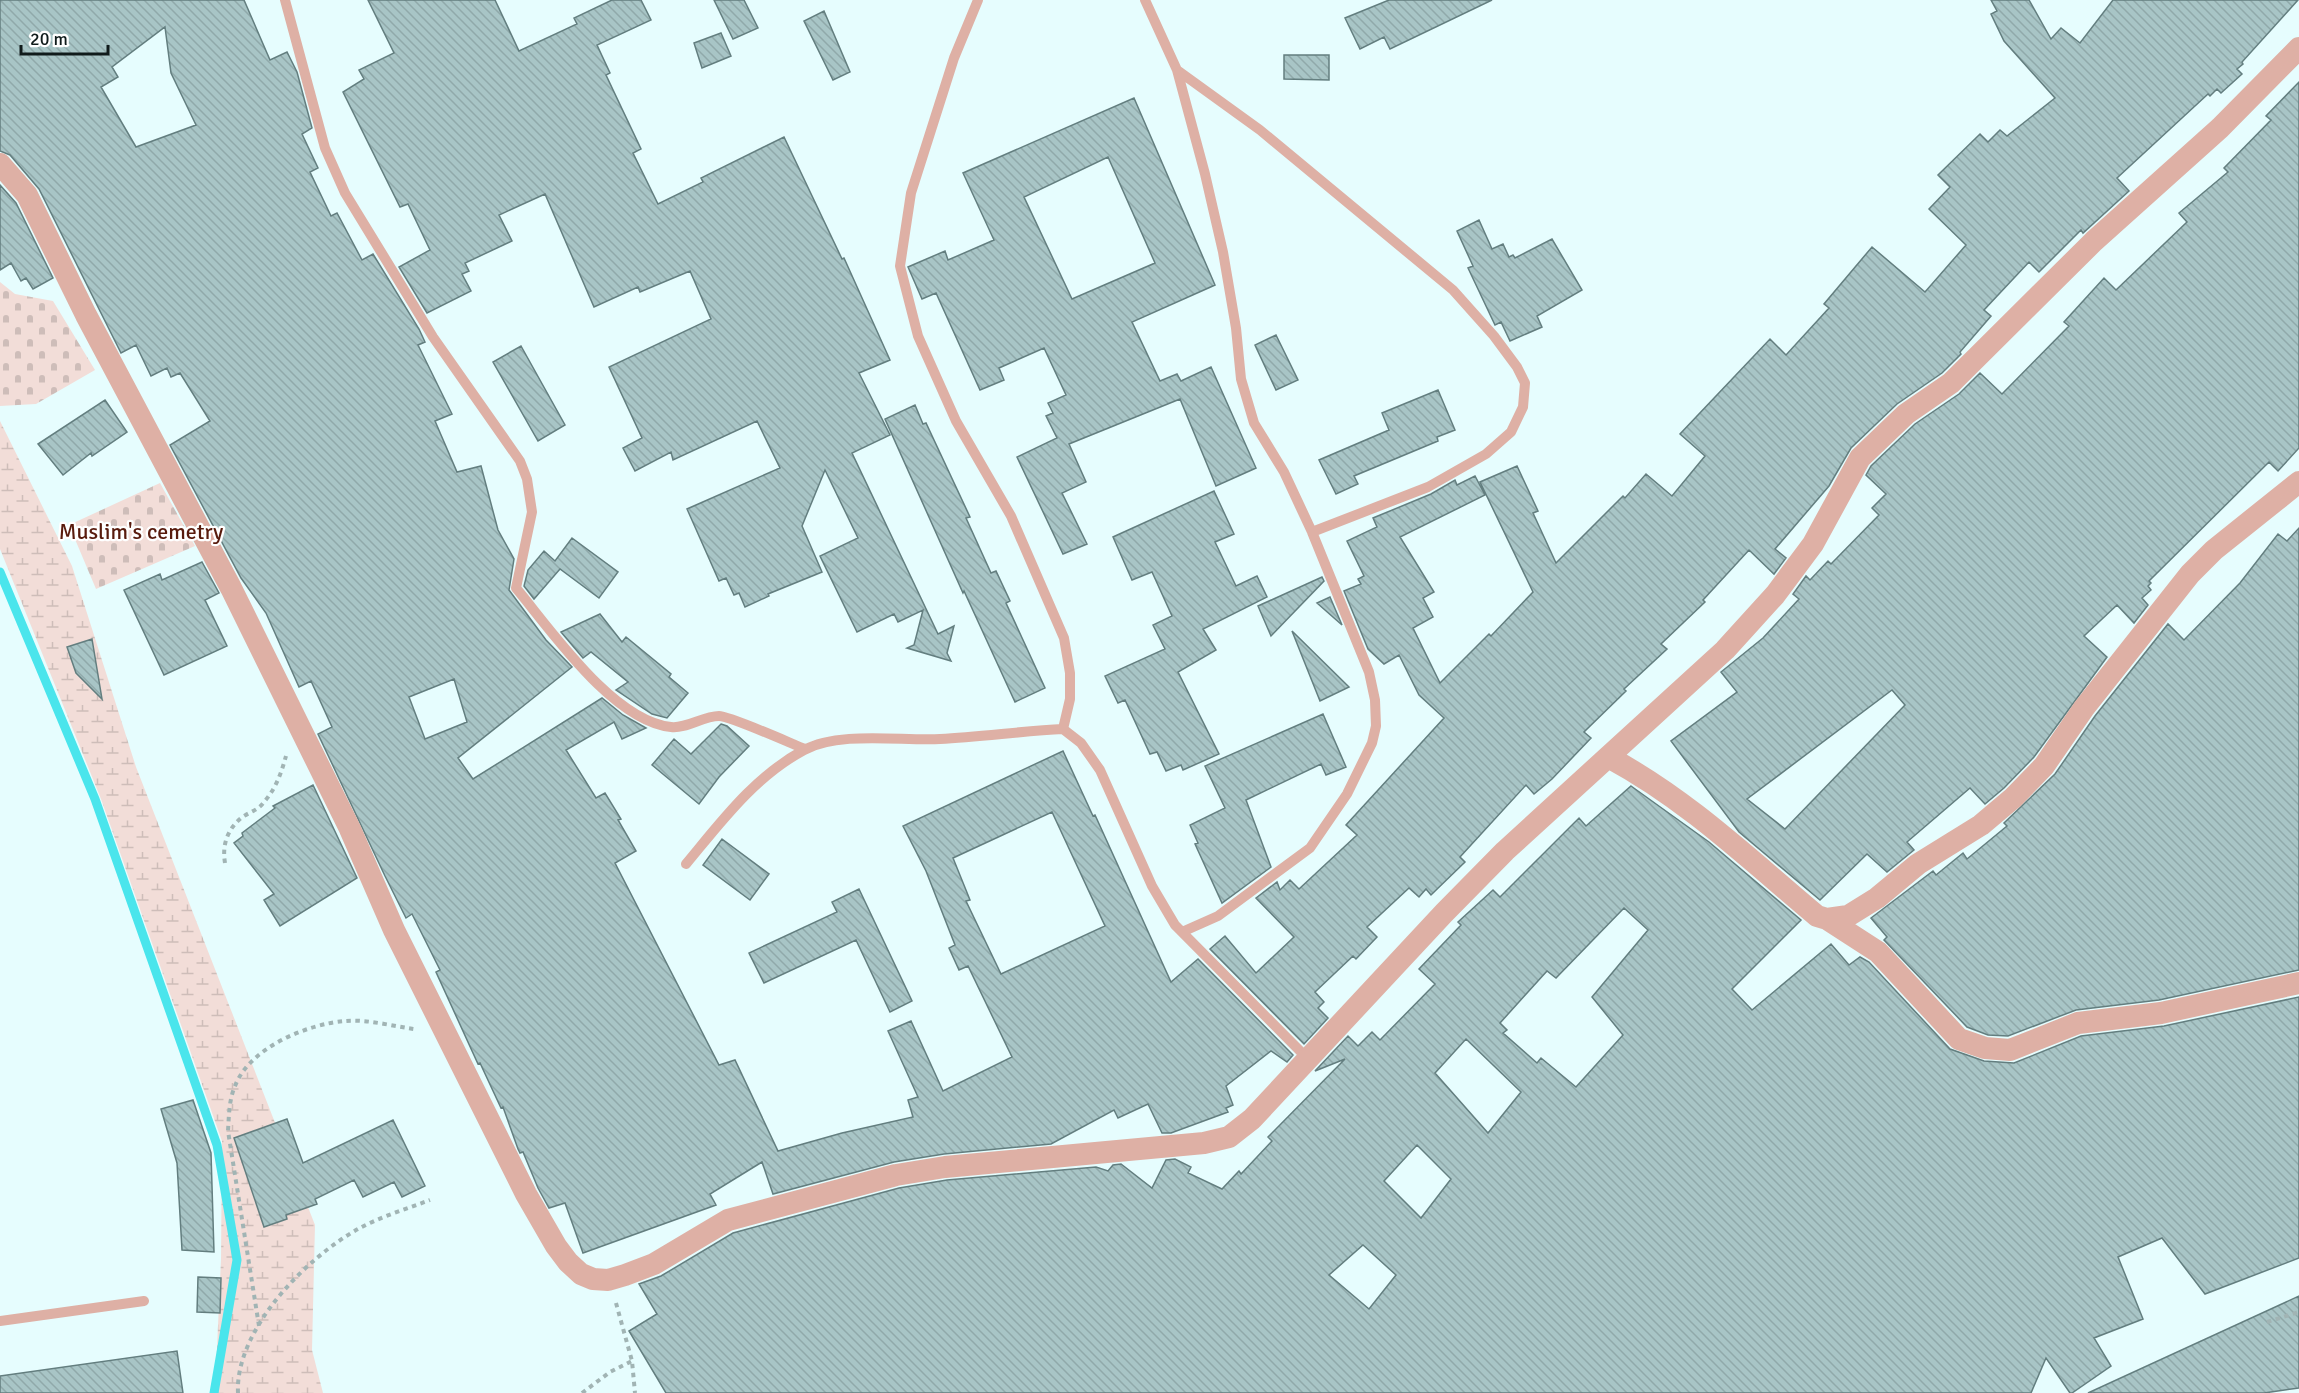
<svg xmlns="http://www.w3.org/2000/svg" width="2299" height="1393" viewBox="0 0 2299 1393" font-family="Signika,sans-serif">
  <style>
    .wetland { fill: url(#wetland-marsh) }
    .cemetery { fill: url(#cemetery-stones) }
    .lines { fill: none; stroke-linecap: round; stroke-linejoin: round }
    .stream { stroke: #4ae5ec; stroke-width: 9 }
    .building { fill: url(#building-back-hatch); stroke: #637e7f; stroke-width: 1.5; fill-rule: evenodd }
    .path { stroke: #a1b4b4; stroke-width: 4; stroke-dasharray: 4.5 4.5; stroke-linecap: butt }
    .service { stroke: #deb0a5; stroke-width: 10 }
    .minor { stroke: #deb0a5; stroke-width: 22 }
    .labels { text-anchor: middle; dominant-baseline: central; stroke-width: 4.5; stroke-linejoin: round; paint-order: stroke }
    .park-label { font-size: 22px; fill: #581b0d; stroke: #fff }
  </style>
  <defs>
    <pattern id="wetland-marsh" width="20" height="14" patternUnits="userSpaceOnUse" patternTransform="scale(1.5)"><rect width="20" height="14" fill="#f2ddd8"/><path d="M1 5h8M5 5V1M11 12h8M15 12V8" fill="none" stroke="#cebdb9"/></pattern>
    <pattern id="cemetery-stones" width="16" height="16" patternUnits="userSpaceOnUse" patternTransform="scale(1.5)"><rect width="16" height="16" fill="#f2ddd8"/><path d="M2 7V4a2 2 0 0 1 4 0v3zM10 15v-3a2 2 0 0 1 4 0v3z" fill="#cebdb9"/></pattern>
    <pattern id="building-back-hatch" width="6" height="6" patternUnits="userSpaceOnUse" patternTransform="scale(1.5)"><rect width="6" height="6" fill="#a8c5c6"/><path d="M-1 5l2 2M0 0l6 6M5-1l2 2" fill="none" stroke="#90a9aa"/></pattern>
  </defs>
  <rect width="100%" height="100%" fill="#e6fdfe"/>
  <path class="wetland" d="M 0,421 L 72,566 L 136,767 L 315,1225 L 312,1350 L 323,1393 L 215,1393 L 221,1259 L 222,1141 L 101,799 L 0,549 Z"/>
  <path class="cemetery" d="M 0,282 L 15,294 L 53,301 L 95,370 L 36,404 L 0,406 Z
    M 160,483 L 195,546 L 96,589 L 69,525 Z"/>
  <g class="lines">
    <path class="stream" d="M 0,572 L 95,799 L 217,1145 L 237,1260 L 214,1393"/>
  </g>
  <path class="building" d="M 0,0 L 244,0 L 270,60 L 287,52 L 297,72 L 312,128 L 302,134 L 318,168 L 310,172 L 331,216 L 337,213 L 362,260 L 373,254 L 419,329 L 425,342 L 418,345 L 452,414 L 435,421 L 457,472 L 481,466 L 498,530 L 514,559 L 509,590 L 546,640 L 572,667 L 458,758 L 473,779 L 602,698 L 623,715 L 646,728 L 622,739 L 614,722 L 566,750 L 596,798 L 605,793 L 621,819 L 618,820 L 636,851 L 615,863 L 719,1065 L 735,1060 L 778,1151 L 842,1133 L 913,1117 L 908,1100 L 918,1097 L 888,1031 L 911,1021 L 943,1091 L 1012,1057 L 968,966 L 959,970 L 949,948 L 955,945 L 926,871 L 903,826 L 1063,751 L 1093,816 L 1095,815 L 1171,982 L 1198,959 L 1293,1055 L 1287,1062 L 1271,1051 L 1226,1086 L 1233,1105 L 1226,1108 L 1228,1112 L 1171,1133 L 1162,1133 L 1148,1104 L 1118,1118 L 1114,1110 L 1051,1144 L 944,1154 L 894,1162 L 773,1194 L 762,1162 L 710,1194 L 716,1205 L 583,1253 L 565,1203 L 549,1208 L 538,1188 L 523,1152 L 520,1153 L 518,1149 L 503,1107 L 501,1108 L 480,1063 L 478,1064 L 436,972 L 440,970 L 412,914 L 406,918 L 385,876 L 318,734 L 332,727 L 311,681 L 299,687 L 266,613 L 241,578 L 170,445 L 210,421 L 180,373 L 171,377 L 167,368 L 151,376 L 136,345 L 121,353 L 39,189 L 10,155 L 0,151 ZM 165,27 L 171,73 L 196,125 L 136,147 L 101,87 L 118,77 L 112,67 ZM 454,679 L 467,722 L 425,739 L 409,697 ZM 1052,812 L 1105,926 L 1001,974 L 966,901 L 970,900 L 953,858 Z
    M 368,0 L 495,0 L 519,51 L 577,24 L 574,18 L 612,0 L 641,0 L 651,20 L 597,45 L 610,73 L 606,75 L 641,149 L 633,153 L 658,204 L 703,182 L 701,178 L 784,137 L 842,259 L 844,258 L 890,360 L 859,373 L 890,435 L 852,453 L 938,634 L 954,626 L 947,653 L 951,661 L 907,648 L 914,645 L 923,610 L 898,622 L 894,614 L 857,632 L 820,556 L 858,538 L 825,470 L 802,526 L 822,572 L 768,594 L 769,596 L 745,607 L 739,593 L 734,595 L 726,578 L 719,581 L 687,509 L 780,468 L 757,421 L 673,460 L 671,452 L 635,471 L 623,448 L 642,438 L 609,367 L 711,319 L 690,271 L 640,292 L 638,287 L 594,307 L 545,194 L 499,215 L 512,241 L 465,263 L 469,271 L 462,274 L 471,291 L 427,313 L 399,267 L 430,250 L 408,204 L 400,207 L 343,92 L 364,79 L 359,70 L 394,53 Z
    M 714,0 L 744,0 L 758,28 L 733,39 Z
    M 1389,0 L 1492,0 L 1390,49 L 1384,37 L 1360,49 L 1345,18 Z
    M 1991,0 L 2029,0 L 2051,39 L 2061,28 L 2080,43 L 2113,0 L 2298,0 L 2242,62 L 2243,64 L 2237,69 L 2242,74 L 2221,93 L 2217,89 L 2210,96 L 2208,94 L 2117,178 L 2129,191 L 2083,233 L 2081,230 L 2039,272 L 2029,262 L 1984,310 L 1991,316 L 1960,352 L 1961,354 L 1942,373 L 1897,404 L 1851,448 L 1829,486 L 1775,549 L 1786,558 L 1774,574 L 1749,550 L 1703,600 L 1705,602 L 1661,644 L 1667,649 L 1624,689 L 1626,691 L 1584,732 L 1591,738 L 1552,779 L 1534,794 L 1526,785 L 1460,857 L 1465,862 L 1431,895 L 1426,889 L 1419,897 L 1409,888 L 1367,927 L 1377,937 L 1356,959 L 1353,956 L 1315,992 L 1324,1002 L 1318,1008 L 1328,1018 L 1304,1044 L 1210,949 L 1225,936 L 1256,973 L 1294,937 L 1256,898 L 1277,882 L 1280,890 L 1290,880 L 1299,889 L 1357,835 L 1346,825 L 1444,718 L 1419,695 L 1399,655 L 1384,664 L 1368,649 L 1344,591 L 1361,584 L 1358,579 L 1364,576 L 1347,541 L 1377,527 L 1373,518 L 1431,494 L 1455,480 L 1457,485 L 1475,476 L 1485,495 L 1400,537 L 1434,592 L 1423,598 L 1433,617 L 1413,628 L 1440,683 L 1489,634 L 1491,636 L 1533,592 L 1480,482 L 1517,466 L 1538,511 L 1533,513 L 1556,563 L 1623,496 L 1625,498 L 1646,474 L 1672,496 L 1705,456 L 1680,434 L 1770,339 L 1786,355 L 1829,308 L 1824,304 L 1872,247 L 1925,292 L 1966,245 L 1929,209 L 1950,187 L 1938,175 L 1980,134 L 1988,142 L 2000,130 L 2007,136 L 2055,98 L 2004,41 L 1991,14 L 1997,11 Z
    M 824,11 L 850,72 L 833,80 L 804,21 Z
    M 721,33 L 731,56 L 702,68 L 694,43 Z
    M 1284,55 L 1329,55 L 1329,80 L 1284,79 Z
    M 2299,82 L 2299,448 L 2278,471 L 2269,462 L 2149,581 L 2151,583 L 2148,586 L 2151,590 L 2142,598 L 2148,605 L 2134,623 L 2117,605 L 2084,636 L 2107,657 L 2034,757 L 2004,788 L 1985,804 L 1970,788 L 1907,842 L 1914,850 L 1887,872 L 1867,854 L 1820,900 L 1739,832 L 1671,741 L 1737,692 L 1721,672 L 1763,638 L 1799,599 L 1793,594 L 1806,576 L 1810,580 L 1828,561 L 1831,564 L 1879,515 L 1872,508 L 1886,494 L 1866,475 L 1871,466 L 1915,424 L 1959,394 L 1980,373 L 2002,394 L 2069,326 L 2064,322 L 2104,278 L 2116,290 L 2187,222 L 2179,213 L 2228,172 L 2224,168 L 2271,120 L 2266,116 ZM 1892,690 L 1905,705 L 1785,829 L 1747,799 Z
    M 1134,98 L 1215,285 L 1132,322 L 1160,381 L 1177,374 L 1181,381 L 1211,367 L 1256,468 L 1216,486 L 1180,399 L 1069,444 L 1086,482 L 1062,493 L 1087,544 L 1063,554 L 1017,457 L 1057,438 L 1046,416 L 1053,413 L 1048,403 L 1066,395 L 1044,348 L 999,368 L 1004,380 L 980,390 L 936,293 L 922,299 L 908,267 L 945,251 L 948,260 L 994,240 L 963,173 ZM 1108,157 L 1155,263 L 1072,299 L 1024,197 Z
    M 0,185 L 16,203 L 53,278 L 33,289 L 26,278 L 21,281 L 11,263 L 0,270 Z
    M 1479,220 L 1492,249 L 1503,244 L 1509,257 L 1513,255 L 1515,258 L 1552,239 L 1582,290 L 1537,316 L 1542,327 L 1510,341 L 1501,322 L 1495,325 L 1468,268 L 1473,266 L 1457,231 Z
    M 1276,335 L 1298,380 L 1276,390 L 1255,345 Z
    M 521,346 L 565,425 L 538,441 L 493,362 Z
    M 1438,390 L 1455,430 L 1437,437 L 1438,441 L 1354,476 L 1358,484 L 1336,494 L 1319,460 L 1389,430 L 1382,413 Z
    M 105,400 L 127,432 L 92,456 L 91,453 L 63,475 L 38,444 Z
    M 915,405 L 923,424 L 926,423 L 970,517 L 966,518 L 991,573 L 996,571 L 1010,601 L 1006,603 L 1045,688 L 1015,702 L 964,591 L 963,593 L 885,419 Z
    M 1214,491 L 1234,534 L 1215,542 L 1236,586 L 1257,576 L 1267,597 L 1203,629 L 1216,650 L 1178,672 L 1219,754 L 1183,770 L 1181,765 L 1166,771 L 1157,752 L 1150,754 L 1125,700 L 1118,703 L 1105,676 L 1165,649 L 1153,625 L 1172,616 L 1152,572 L 1132,580 L 1113,537 Z
    M 2299,528 L 2299,970 L 2159,1000 L 2076,1010 L 2008,1036 L 1988,1035 L 1967,1027 L 1884,940 L 1887,937 L 1871,918 L 1933,871 L 1936,875 L 1963,853 L 1967,859 L 2007,826 L 2004,823 L 2055,774 L 2095,716 L 2168,624 L 2184,640 L 2240,583 L 2278,534 L 2287,541 Z
    M 572,538 L 618,572 L 599,598 L 560,569 L 534,599 L 524,586 L 528,570 L 544,551 L 555,561 Z
    M 202,562 L 219,593 L 205,600 L 227,646 L 164,675 L 124,590 L 160,574 L 162,580 Z
    M 1322,577 L 1324,581 L 1271,636 L 1258,606 Z
    M 1330,597 L 1342,625 L 1317,603 Z
    M 600,614 L 622,642 L 626,637 L 671,674 L 669,677 L 688,693 L 667,718 L 652,714 L 616,690 L 628,682 L 591,652 L 583,658 L 561,632 Z
    M 1292,631 L 1349,687 L 1320,701 Z
    M 92,639 L 102,699 L 76,673 L 67,647 Z
    M 1323,714 L 1346,767 L 1326,775 L 1321,764 L 1246,800 L 1271,867 L 1222,903 L 1195,844 L 1198,843 L 1190,825 L 1225,808 L 1205,766 Z
    M 721,724 L 727,726 L 749,746 L 719,777 L 699,804 L 652,765 L 674,739 L 691,754 Z
    M 313,785 L 357,878 L 280,926 L 264,900 L 274,894 L 234,843 L 243,836 L 242,833 L 275,808 L 273,806 Z
    M 1631,786 L 1709,842 L 1801,920 L 1732,989 L 1752,1010 L 1831,944 L 1849,965 L 1860,957 L 1869,962 L 1950,1049 L 1984,1061 L 2014,1063 L 2081,1036 L 2164,1026 L 2299,997 L 2299,1258 L 2205,1294 L 2162,1238 L 2118,1257 L 2143,1319 L 2094,1338 L 2111,1366 L 2072,1393 L 2070,1393 L 2046,1358 L 2031,1393 L 666,1393 L 629,1331 L 657,1314 L 639,1284 L 661,1276 L 733,1233 L 899,1188 L 947,1180 L 1096,1167 L 1108,1171 L 1113,1165 L 1121,1164 L 1152,1188 L 1166,1160 L 1175,1159 L 1191,1167 L 1188,1173 L 1222,1189 L 1239,1171 L 1241,1174 L 1272,1141 L 1268,1137 L 1345,1059 L 1315,1071 L 1348,1036 L 1358,1046 L 1372,1032 L 1380,1040 L 1435,984 L 1419,969 L 1461,925 L 1458,922 L 1493,890 L 1500,897 L 1579,818 L 1586,826 ZM 1624,908 L 1648,930 L 1592,997 L 1623,1035 L 1576,1087 L 1541,1058 L 1537,1063 L 1503,1033 L 1507,1030 L 1500,1023 L 1547,971 L 1556,978 ZM 1466,1039 L 1521,1092 L 1488,1133 L 1435,1073 ZM 1417,1145 L 1451,1179 L 1421,1218 L 1384,1181 ZM 1363,1245 L 1396,1275 L 1369,1309 L 1329,1275 Z
    M 722,839 L 769,874 L 750,900 L 703,865 Z
    M 859,889 L 912,1001 L 890,1012 L 856,940 L 764,983 L 749,953 L 837,912 L 832,902 Z
    M 193,1100 L 211,1153 L 214,1252 L 182,1250 L 177,1163 L 161,1109 Z
    M 287,1119 L 303,1163 L 393,1120 L 425,1186 L 402,1197 L 394,1182 L 363,1197 L 354,1180 L 315,1199 L 317,1204 L 286,1215 L 287,1219 L 264,1227 L 234,1138 Z
    M 198,1277 L 221,1278 L 220,1313 L 197,1312 Z
    M 2299,1296 L 2299,1388 L 2264,1393 L 2088,1393 Z
    M 177,1351 L 183,1393 L 0,1393 L 0,1376 Z"/>
  <g class="lines">
    <path class="path" d="M 225,863 C 222,845 227,830 241,818 C 249,812 259,810 264,802 C 276,788 281,774 286,756
      M 616,1303 L 632,1361 L 635,1393
      M 2267,1322 L 2299,1312
      M 259,1326 L 228,1131 C 229,1115 229,1100 235,1086 C 250,1047 308,1024 345,1021 C 367,1019 392,1026 414,1029
      M 238,1393 C 235,1330 306,1258 358,1229 C 380,1217 406,1209 430,1200
      M 582,1393 L 610,1372 L 632,1361"/>
    <path class="service" d="M 285,0 L 325,148 L 345,193 L 433,337 L 520,461 L 527,479 L 532,512 L 516,588 C 551,630 613,721 671,727 C 686,729 703,716 719,716 C 730,716 790,743 805,749
      M 978,0 L 954,58 L 911,193 L 900,266 L 918,336 L 956,421 L 1011,516 L 1064,638 L 1070,673 L 1070,699 L 1063,729
      M 1145,0 L 1177,70 L 1205,174 L 1223,252 L 1236,328 L 1241,379 L 1254,423 L 1284,472 L 1312,532 L 1369,672 L 1375,700 L 1376,726 L 1372,743 L 1347,794 L 1310,848 L 1218,916 L 1182,932
      M 1177,70 L 1260,130 L 1453,290 L 1494,336 L 1517,367 L 1525,383 L 1523,407 L 1511,432 L 1486,454 L 1428,487 L 1312,532
      M 686,864 C 721,822 754,777 804,750 C 839,731 900,741 940,739 C 981,737 1022,731 1063,729 L 1081,743 L 1100,770 L 1152,886 L 1175,925 L 1307,1058
      M 0,1321 L 144,1301"/>
    <path class="minor" d="M 0,164 L 27,195 L 86,315 L 231,588 L 350,829 L 394,930 L 526,1194 L 556,1246 L 568,1262 L 581,1274 L 593,1279 L 608,1280 L 625,1275 L 654,1264 L 728,1220 L 896,1175 L 945,1167 L 1204,1143 L 1229,1137 L 1252,1119 L 1444,913 L 1505,851 L 1725,650 L 1775,595 L 1813,544 L 1860,458 L 1906,414 L 1951,383 L 2094,241 L 2220,128 L 2299,48
      M 1610,758 C 1688,800 1750,860 1817,916 L 1827,919 L 1848,916 L 1877,898 L 1918,864 L 1981,825 L 2013,798 L 2044,766 L 2084,708 L 2190,574 L 2214,550 L 2299,482
      M 1827,919 L 1878,952 L 1959,1039 L 1985,1048 L 2010,1050 L 2078,1023 L 2161,1013 L 2299,983"/>
  </g>
  <g class="labels">
    <g class="park-label">
      <text x="141" y="531">Muslim's cemetry</text>
    </g>
  </g>
  <path d="M21 45v9h87v-9" fill="none" stroke="#101b1b" stroke-width="3"/>
  <text x="30" y="45" font-size="18" fill="#101b1b" stroke="#ffffff" stroke-width="4.5" paint-order="stroke">20 m</text>
</svg>
